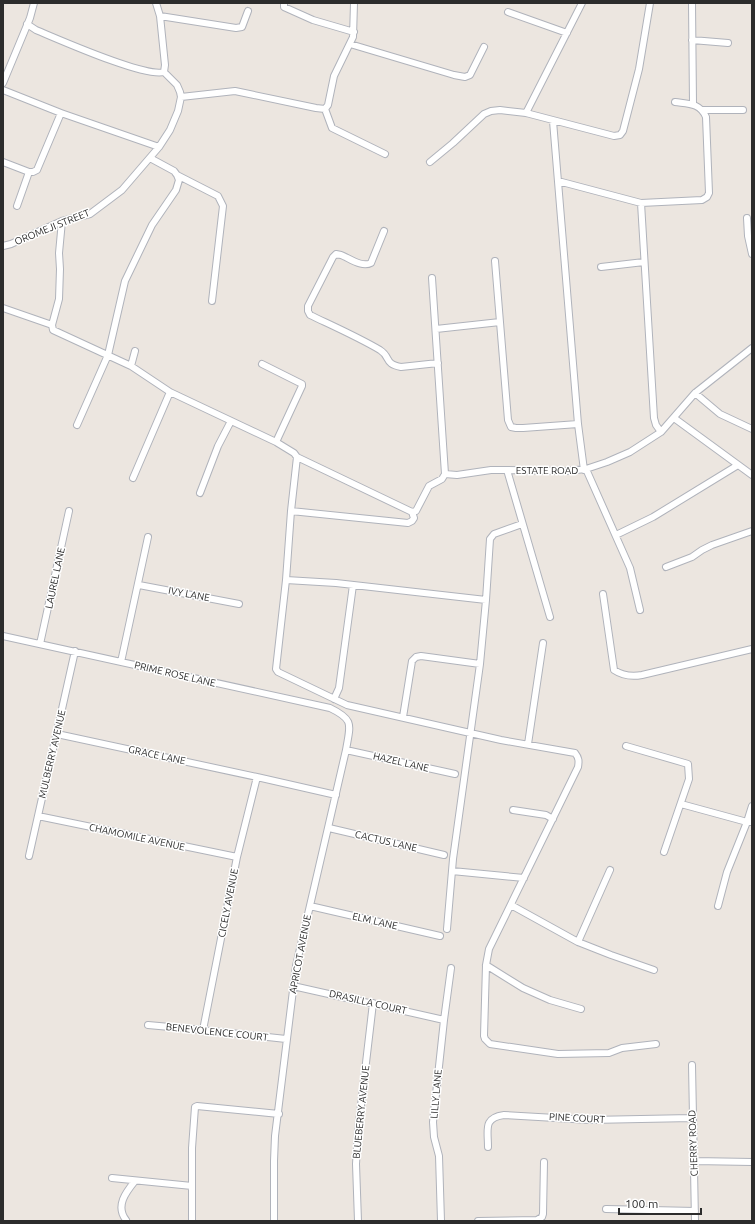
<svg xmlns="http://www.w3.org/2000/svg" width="755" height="1224" viewBox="0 0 755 1224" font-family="Ubuntu,sans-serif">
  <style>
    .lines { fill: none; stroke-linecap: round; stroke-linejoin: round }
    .minor-casing { stroke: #b0b3bb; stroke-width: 8 }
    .minor { stroke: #fff; stroke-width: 6 }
    .labels { text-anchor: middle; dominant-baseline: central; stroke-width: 3; stroke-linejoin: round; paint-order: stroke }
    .street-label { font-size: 10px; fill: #2c2c2c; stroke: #fff }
  </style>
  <rect width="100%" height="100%" fill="#ece6e0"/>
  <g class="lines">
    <defs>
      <path id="minor" d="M 284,3 L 284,7 L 313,20 L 354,32
        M 692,3 L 693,104
        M 508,12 L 567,33
        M 160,16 L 236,28 L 242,27 L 248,11
        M 27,24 L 36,30 C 58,39 145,78 164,72
        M 692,40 L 728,43
        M 350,44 L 454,75 L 465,77 L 470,75 L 484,47
        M 3,83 L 30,18 L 34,3
        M 3,90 L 61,113 L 159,147
        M 181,97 L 235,91 L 316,108 L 325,109 L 328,105 L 334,76 L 353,37 L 354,3
        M 325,109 L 332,128 L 385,154
        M 703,110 L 743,110
        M 526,113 L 582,3
        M 553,121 L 578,424 L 584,470
        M 150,158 L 174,171 L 177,175 L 218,196 L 223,206 L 212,301
        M 3,162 L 29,172 L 33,172 L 37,170 L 61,113
        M 430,162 L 453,143 L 484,114 L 491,111 L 500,110 L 526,113 L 614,136 L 620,135 L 623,131 L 639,69 L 650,3
        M 558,181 L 641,203 L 702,200 L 707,197 L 709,193 L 706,117 C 700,103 689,104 675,102
        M 641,203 L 654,418 L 656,425 L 661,432
        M 17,206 L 29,172
        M 747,218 L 748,236 L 752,254
        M 62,221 L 59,253 L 60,269 L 59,299 L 52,325 L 53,330 L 131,366 L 170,392 L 276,442 L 294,453 L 297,457 L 412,512 L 416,511 L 429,486 L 442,479 L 445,474 L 432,278
        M 384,231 L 371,263 C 362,268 349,258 341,255 L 336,254 L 333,257 L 308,306 L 308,311 L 310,315 C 333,326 358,337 380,350 C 391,357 384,364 401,367 L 438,363
        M 3,246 L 11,244 L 62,221 L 90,214 L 122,190 L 159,147 L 170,130 L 178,111 L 181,97 L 180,92 L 177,85 L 164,72 L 165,65 L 160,16 L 156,3
        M 495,261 L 508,420 L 511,427 L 516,428 L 523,428 L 578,424
        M 601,267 L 644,262
        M 3,308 L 52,325
        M 436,329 L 500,322
        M 262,364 L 302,384 L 302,386 L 276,442
        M 131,366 L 135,351
        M 695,393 L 720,414 L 752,429
        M 674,418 L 752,475
        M 77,425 L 108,355 L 125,281 L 152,225 L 176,190 L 179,180 L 177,175
        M 297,457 L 291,511 L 286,580 L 276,669 L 278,672 L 347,705 L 501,740 L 575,753 C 579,758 579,761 578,767 L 489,949 L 486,965 L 484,1036 L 485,1039 L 490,1044 L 558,1054 L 609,1053 L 622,1048 L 656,1044
        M 586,469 L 630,568 L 640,610
        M 507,470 L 550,617
        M 445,474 L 457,475 L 491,470 L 507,470 L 566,471 L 586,469 L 607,462 L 630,452 L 661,432 L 695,393 L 752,348
        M 133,478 L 170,392
        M 200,493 L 218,446 L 231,421
        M 291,511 L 408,523 L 412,521 L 414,518 L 412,512
        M 616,535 L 653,517 L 738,465
        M 666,567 L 692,557 L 702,550 L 712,545 L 752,531
        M 286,580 L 336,583 L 486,600
        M 139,585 L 239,604
        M 603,594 L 614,670 C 623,676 631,677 642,675 L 752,649
        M 3,636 L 330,708 C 355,720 350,725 346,750 L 296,966 L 275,1136 L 274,1161 L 274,1221
        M 40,644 L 69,511
        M 121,662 L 148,537
        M 334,699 L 339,688 L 353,585
        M 403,717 L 412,661 L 416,657 L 421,656 L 480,664
        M 57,734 L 257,777 L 336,795
        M 528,744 L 543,643
        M 626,746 L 688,764 L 689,779 L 664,852
        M 346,750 L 455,774
        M 681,804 L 747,822 L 752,806
        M 513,810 L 546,815 L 553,819
        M 38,816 L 237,857
        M 329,828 L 444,855
        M 29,856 L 75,651
        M 452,871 L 524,878
        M 511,905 L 578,942 L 611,955 L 654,970
        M 310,906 L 440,936
        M 718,906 L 727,872 L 747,822 L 752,822
        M 447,929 L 453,859 L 480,664 L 486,600 L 490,539 L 494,534 L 522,524
        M 578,942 L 610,870
        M 486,965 L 523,988 L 550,1000 L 581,1009
        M 293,986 L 444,1020
        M 148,1025 L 203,1030 L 286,1039
        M 203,1030 L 237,857 L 257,777
        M 692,1065 L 695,1221
        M 488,1147 C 488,1129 483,1118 504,1115 L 590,1120 L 692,1118
        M 694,1161 L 752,1162
        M 112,1178 L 192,1186
        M 606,1209 L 695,1211
        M 126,1220 C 115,1206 126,1192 135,1181
        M 192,1221 L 192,1148 L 195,1107 L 197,1106 L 279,1114
        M 358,1221 L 356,1164 L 358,1131 L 373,1003
        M 441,1221 L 439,1156 L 434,1137 L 433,1122 L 444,1020 L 451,968
        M 478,1221 L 537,1220 L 542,1217 L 543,1214 L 544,1162"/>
    </defs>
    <use href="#minor" class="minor-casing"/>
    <use href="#minor" class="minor"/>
  </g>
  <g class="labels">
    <g class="street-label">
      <text transform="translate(52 227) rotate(-22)">OROMEJI STREET</text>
      <text x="547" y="470">ESTATE ROAD</text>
      <text transform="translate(55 578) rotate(-78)">LAUREL LANE</text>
      <text transform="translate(189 594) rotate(11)">IVY LANE</text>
      <text transform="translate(175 674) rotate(13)">PRIME ROSE LANE</text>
      <text transform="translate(52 754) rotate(-77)">MULBERRY AVENUE</text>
      <text transform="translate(157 755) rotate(12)">GRACE LANE</text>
      <text transform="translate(401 762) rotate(13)">HAZEL LANE</text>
      <text transform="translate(137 837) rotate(12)">CHAMOMILE AVENUE</text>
      <text transform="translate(386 841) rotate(13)">CACTUS LANE</text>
      <text transform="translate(228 903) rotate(-79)">CICELY AVENUE</text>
      <text transform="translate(375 921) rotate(13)">ELM LANE</text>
      <text transform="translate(300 954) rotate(-79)">APRICOT AVENUE</text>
      <text transform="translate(368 1002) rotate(13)">DRASILLA COURT</text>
      <text transform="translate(217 1032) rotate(6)">BENEVOLENCE COURT</text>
      <text transform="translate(436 1094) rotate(-85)">LILLY LANE</text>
      <text transform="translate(361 1112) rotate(-84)">BLUEBERRY AVENUE</text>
      <text transform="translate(577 1118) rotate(3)">PINE COURT</text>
      <text transform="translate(693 1143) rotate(-92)">CHERRY ROAD</text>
    </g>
  </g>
  <rect width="755" height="1224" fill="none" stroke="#2c2c2c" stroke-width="8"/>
  <path d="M619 1208v6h82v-6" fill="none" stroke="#2c2c2c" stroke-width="2"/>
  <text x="625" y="1208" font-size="12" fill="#2c2c2c" stroke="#ffffff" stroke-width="3" paint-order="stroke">100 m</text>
</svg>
